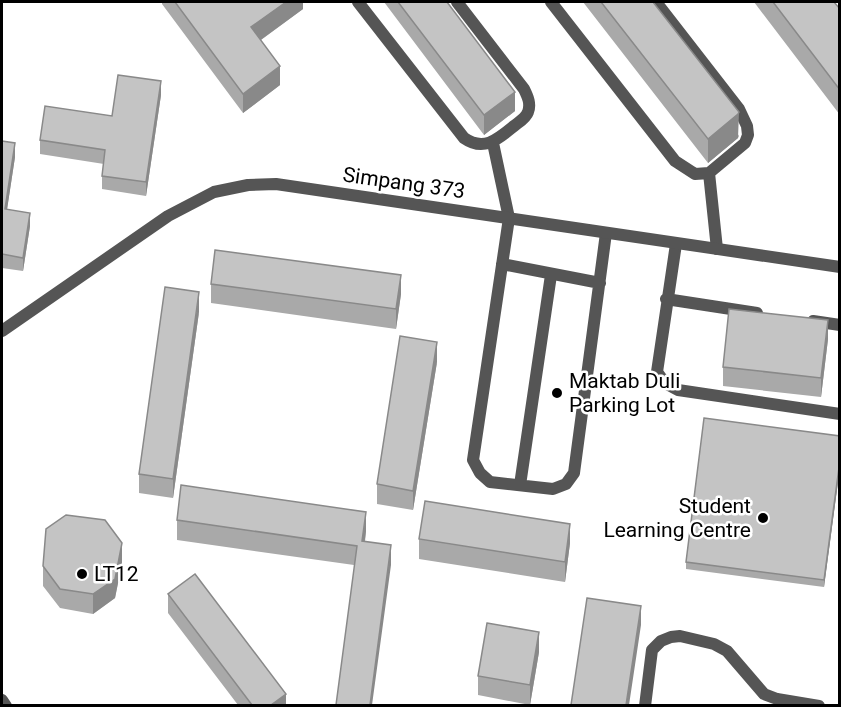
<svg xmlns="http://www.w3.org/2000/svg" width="841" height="707" viewBox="0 0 841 707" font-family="Roboto,sans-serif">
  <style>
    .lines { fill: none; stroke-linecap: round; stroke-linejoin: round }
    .lane { stroke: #555; stroke-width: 12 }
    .street { stroke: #555; stroke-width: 12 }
    .wall { fill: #a9a9a9 }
    .shaded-wall { fill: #898989 }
    .building { fill: #c4c4c4; stroke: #898989; stroke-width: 1.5 }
    .poi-dot { fill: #000; stroke: #fff; stroke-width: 2 }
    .labels { text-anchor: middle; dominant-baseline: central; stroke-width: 5; stroke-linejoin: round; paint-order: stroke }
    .street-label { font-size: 21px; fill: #000; stroke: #fff }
    .poi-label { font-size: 21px; fill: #000; stroke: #fff; text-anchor: start }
  </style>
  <rect width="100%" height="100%" fill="#fff"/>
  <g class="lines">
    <path class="lane" d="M 358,2 L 464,138 C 484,152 498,139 514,126 C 519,122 526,118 528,112 C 531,104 528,97 524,89 L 457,2
      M 551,2 L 675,161 L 695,174 L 709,173 L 745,143 L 748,135 L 747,126 L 739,109 L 656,2
      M 493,143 L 509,218 L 473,460 L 480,473 L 490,482 L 553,489 L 566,484 L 574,473 L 606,233
      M 709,173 L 717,249
      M 676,244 L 657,372 L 665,383 L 678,390 L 840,414
      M 502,264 L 600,283
      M 666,299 L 757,313
      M 813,321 L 840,325
      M 520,485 L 551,275
      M 645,706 L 652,650 L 661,641 L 671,637 L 680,636 L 714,644 L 727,651 L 764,694 L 777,699 L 819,706"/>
    <path class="street" d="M 2,331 L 168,216 L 214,192 L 248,185 L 276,184 L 840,267
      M 2,700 L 6,706"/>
  </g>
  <path class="wall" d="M 162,2 L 303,2 L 303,9 L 261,40 L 280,85 L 243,113 L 162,4 Z
    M 384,2 L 447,2 L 515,111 L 484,135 Z
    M 583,2 L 653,2 L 739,136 L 738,138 L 708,163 Z
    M 754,2 L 834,2 L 840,9 L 840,115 Z
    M 161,95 L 146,196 L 102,189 L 102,176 L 104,164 L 40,154 L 40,140 L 112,116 Z
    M 2,141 L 15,157 L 7,209 L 30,226 L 23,271 L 2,268 Z
    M 211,284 L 401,294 L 396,329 L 211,303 Z
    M 199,312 L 173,498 L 139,493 L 139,474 Z
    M 828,339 L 821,397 L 723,386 L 723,367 Z
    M 437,362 L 413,510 L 377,504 L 377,484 Z
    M 840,436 L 840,467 L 824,587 L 686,569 L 686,562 Z
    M 177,520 L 366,531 L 365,542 L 391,565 L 354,565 L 177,540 Z
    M 419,539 L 570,543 L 565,582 L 419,559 Z
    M 122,563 L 115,598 L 93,614 L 60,608 L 43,586 L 43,566 Z
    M 168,594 L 286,705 L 238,705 L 168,613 Z
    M 539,652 L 530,705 L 478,695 L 478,676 Z"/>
  <path class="shaded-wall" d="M 286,2 L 303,2 L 303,9 L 251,47 L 251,27 Z
    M 280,66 L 280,85 L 243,113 L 243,94 Z
    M 161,81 L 161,95 L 146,196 L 146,182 Z
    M 515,92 L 515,111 L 484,135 L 484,115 Z
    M 739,112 L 738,138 L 708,163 L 708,139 Z
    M 15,143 L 15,157 L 5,223 L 5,209 Z
    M 30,213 L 30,226 L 23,271 L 23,258 Z
    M 401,275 L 401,294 L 396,329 L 396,309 Z
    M 199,292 L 199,312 L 173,498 L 173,479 Z
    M 828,320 L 828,339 L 821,397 L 821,378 Z
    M 437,342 L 437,362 L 413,510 L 413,491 Z
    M 840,460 L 840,467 L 824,587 L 824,580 Z
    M 366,512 L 366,531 L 362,561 L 362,541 Z
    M 570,524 L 570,543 L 565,582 L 565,562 Z
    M 122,543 L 122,563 L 115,598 L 93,614 L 93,594 Z
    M 391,545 L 391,565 L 372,705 L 370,705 Z
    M 641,606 L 641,625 L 629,705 L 626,705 Z
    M 539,632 L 539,652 L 530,705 L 530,685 Z
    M 286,694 L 286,705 L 271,705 Z"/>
  <path class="building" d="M 175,2 L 286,2 L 251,27 L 280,66 L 243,94 Z
    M 398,2 L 447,2 L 515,92 L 484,115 Z
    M 601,2 L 653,2 L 739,112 L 738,114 L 708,139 Z
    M 773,2 L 834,2 L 840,9 L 840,90 Z
    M 118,75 L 161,81 L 146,182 L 102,176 L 105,150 L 40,140 L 45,106 L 112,116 Z
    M 2,141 L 15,143 L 5,209 L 30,213 L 23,258 L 2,254 Z
    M 215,250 L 401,275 L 396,309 L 211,284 Z
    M 165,287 L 199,292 L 173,479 L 139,474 Z
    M 729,309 L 828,320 L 821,378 L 723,367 Z
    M 400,336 L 437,342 L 413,491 L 377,484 Z
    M 704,418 L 840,436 L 840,460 L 824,580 L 686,562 Z
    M 181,485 L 366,512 L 362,541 L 391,545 L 370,705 L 336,705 L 357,546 L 177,520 Z
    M 425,501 L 570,524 L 565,562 L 419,539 Z
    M 66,515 L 105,520 L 122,543 L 115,579 L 93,594 L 60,589 L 43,566 L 46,529 Z
    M 195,574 L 286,694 L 271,705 L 252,705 L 168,594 Z
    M 587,598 L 641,606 L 626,705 L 571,705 Z
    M 487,623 L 539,632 L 530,685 L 478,676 Z"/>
  <g class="poi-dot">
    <circle cx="557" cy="393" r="6"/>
    <circle cx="763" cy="518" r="6"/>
    <circle cx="82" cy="574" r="6"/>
  </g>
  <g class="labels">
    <g class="street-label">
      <text transform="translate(404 183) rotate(8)">Simpang 373</text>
    </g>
    <g class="poi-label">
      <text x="569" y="381">Maktab Duli<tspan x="569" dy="24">Parking Lot</tspan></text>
      <text x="751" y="506" text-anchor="end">Student<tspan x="751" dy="24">Learning Centre</tspan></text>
      <text x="94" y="574">LT12</text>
    </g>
  </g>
  <rect width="841" height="707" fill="none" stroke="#000000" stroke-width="6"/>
</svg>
